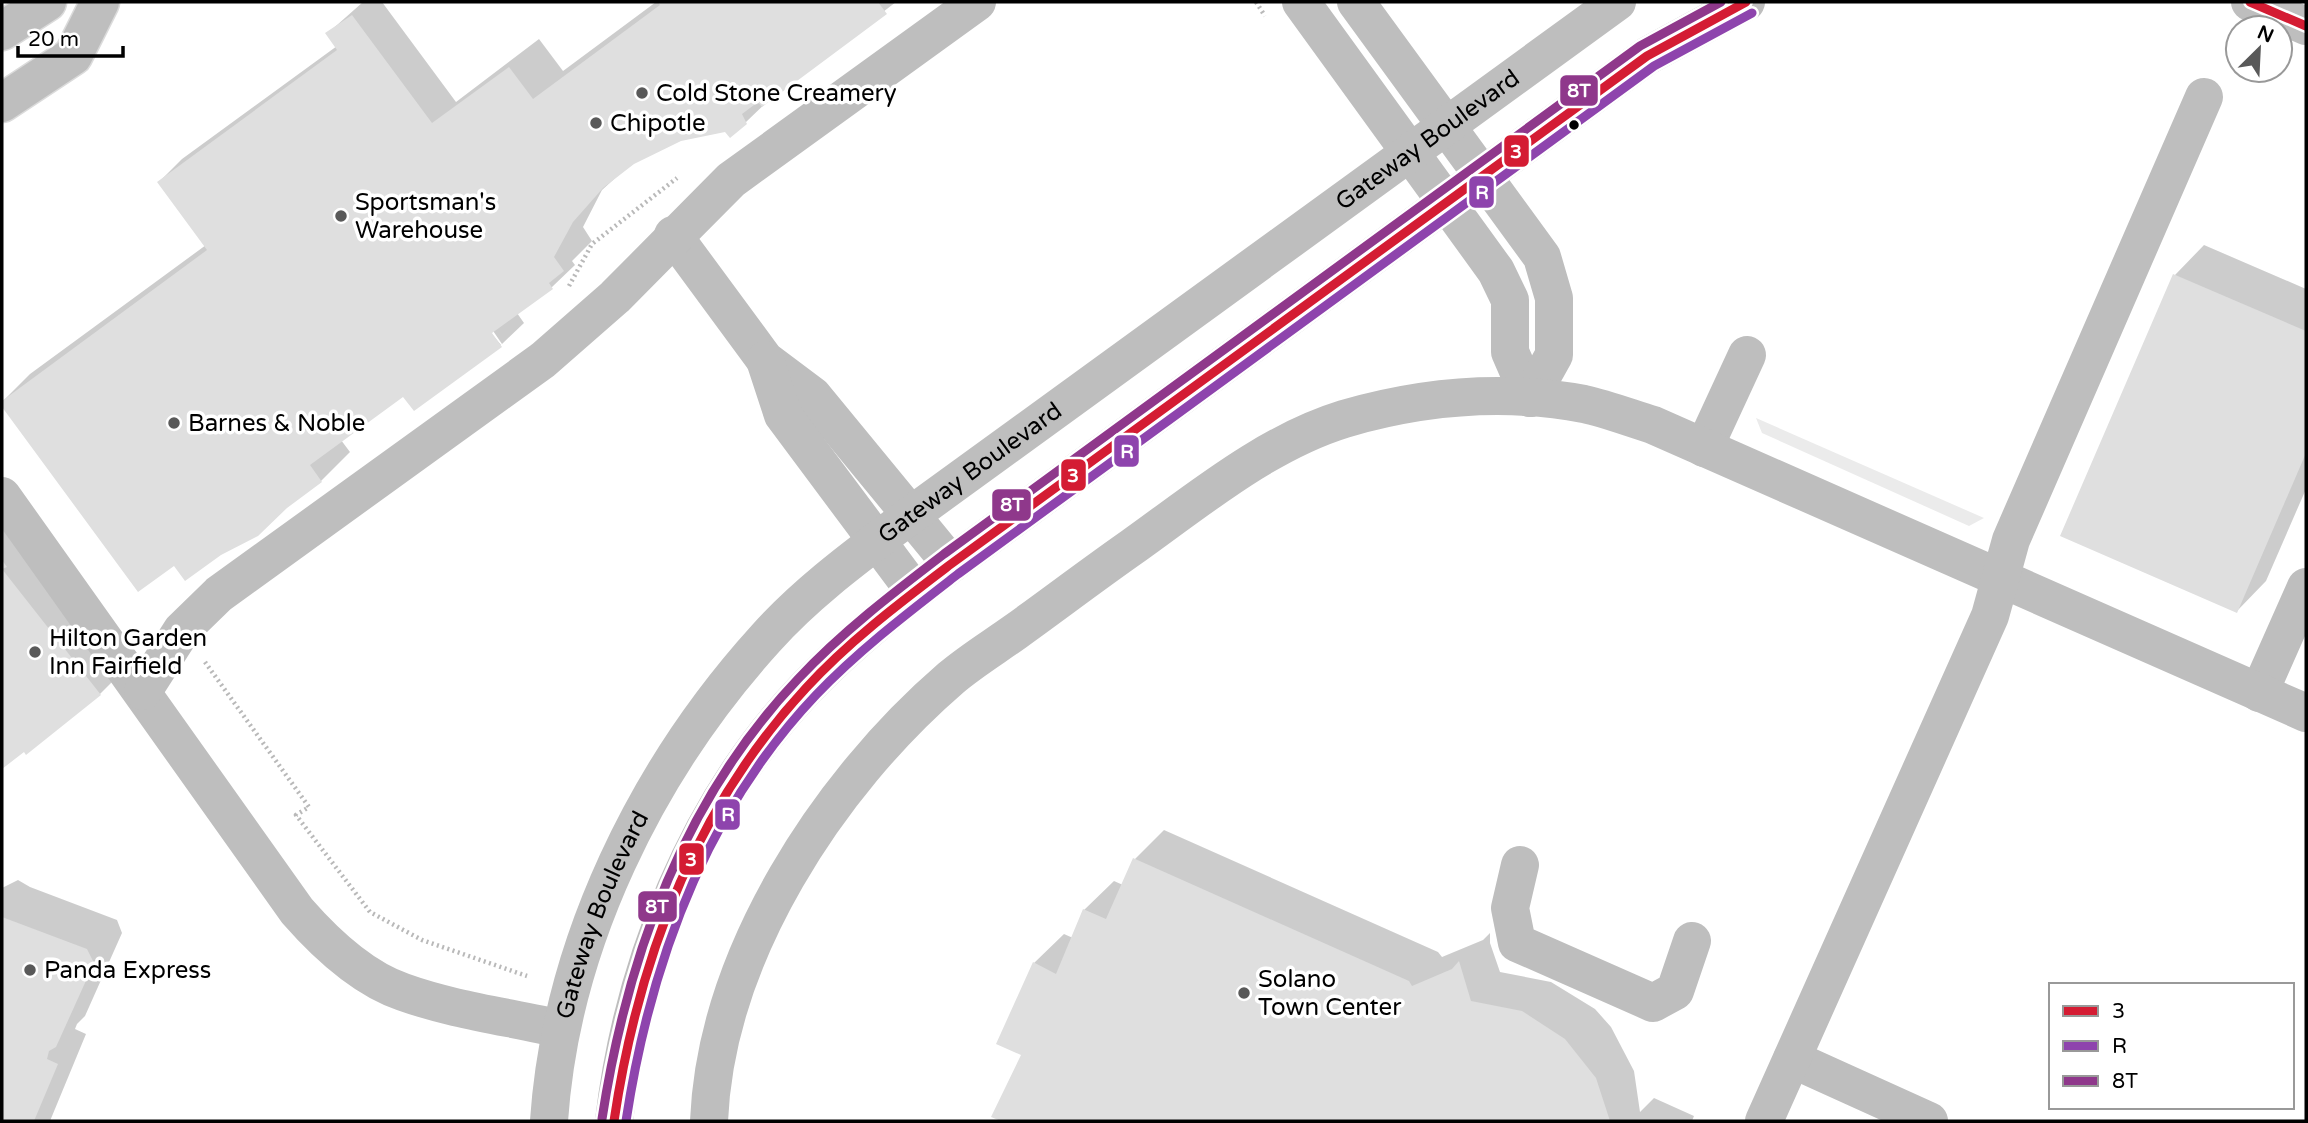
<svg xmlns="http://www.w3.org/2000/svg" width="2308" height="1123" viewBox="0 0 2308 1123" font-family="'Varela Round',sans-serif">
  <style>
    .green { fill: #ebebeb }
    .shadow { fill: #0003 }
    .building { fill: #dfdfdf }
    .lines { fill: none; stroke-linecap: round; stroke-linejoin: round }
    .highway-casing { stroke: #dbdbdb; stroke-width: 41 }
    .path { stroke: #b9b9b9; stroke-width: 4.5; stroke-dasharray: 2 3.5; stroke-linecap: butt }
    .minor { stroke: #bebebe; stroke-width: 38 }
    .highway { stroke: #bebebe; stroke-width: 38 }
    .bus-1-casing { stroke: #fff; stroke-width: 14 }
    .bus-2-casing { stroke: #fff; stroke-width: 14 }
    .bus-3-casing { stroke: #fff; stroke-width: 14 }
    .bus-1 { stroke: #d41c33; stroke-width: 9 }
    .bus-2 { stroke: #8e44ad; stroke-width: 9 }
    .bus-3 { stroke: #8f388b; stroke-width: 9 }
    .poi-dot { fill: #595959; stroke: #fff; stroke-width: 2.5 }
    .bus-dot { fill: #000; stroke: #fff; stroke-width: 2.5 }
    .labels { text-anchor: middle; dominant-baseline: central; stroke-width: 7; stroke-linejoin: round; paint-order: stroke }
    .poi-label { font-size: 24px; fill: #000; stroke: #fff; text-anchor: start }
    .street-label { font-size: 24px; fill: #000; stroke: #fff }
    .line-badge { stroke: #fff; stroke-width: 2.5 }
    .badge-label { font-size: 19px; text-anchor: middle; font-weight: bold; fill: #fff }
  </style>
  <rect width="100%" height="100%" fill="#fff"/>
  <path class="green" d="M 1756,418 L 1984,518 L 1969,526 L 1762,433 Z"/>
  <path class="shadow" d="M 363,2 L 382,2 L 456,102 L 539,39 L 563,71 L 656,2 L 896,2 L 772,97 L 746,122 L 681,140 L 633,162 L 602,190 L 583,227 L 592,241 L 572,261 L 575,265 L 552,287 L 517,313 L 524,323 L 502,344 L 489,325 L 486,327 L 501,345 L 404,395 L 341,440 L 350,452 L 321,481 L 174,563 L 138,590 L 2,402 L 30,374 L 206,245 L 159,182 L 182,159 L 337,46 L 328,33 Z
    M 2204,245 L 2306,289 L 2306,489 L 2266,581 L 2237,611 L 2062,535 L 2175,275 Z
    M 2,492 L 129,665 L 100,694 L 2,767 Z
    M 1164,830 L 1438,952 L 1442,957 L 1483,940 L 1490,933 L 1490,943 L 1500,972 L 1551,982 L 1595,1009 L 1611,1027 L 1634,1071 L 1640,1112 L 1654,1098 L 1694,1116 L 1692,1121 L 1005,1121 L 993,1116 L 1023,1054 L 1034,963 L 1064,934 L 1073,938 L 1084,910 L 1114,881 L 1123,885 L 1135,859 Z
    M 18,880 L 30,887 L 117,920 L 122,933 L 85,1016 L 77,1024 L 75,1029 L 86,1034 L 50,1121 L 2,1121 L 2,888 Z"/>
  <path class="building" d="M 658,2 L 878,2 L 887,14 L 762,107 L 758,102 L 742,114 L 747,124 L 730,138 L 725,132 L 681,141 L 634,164 L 603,188 L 573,222 L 554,257 L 564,271 L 549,283 L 553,289 L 492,333 L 502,347 L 414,411 L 403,397 L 310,465 L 322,482 L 287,508 L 258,536 L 221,555 L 185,581 L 174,566 L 138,592 L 2,407 L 2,401 L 207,250 L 157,182 L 337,50 L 325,33 L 352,15 L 432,123 L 509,67 L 533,99 L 660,5 Z
    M 2173,274 L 2306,331 L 2306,453 L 2237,613 L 2060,536 Z
    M 2,560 L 7,567 L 2,569 L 101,695 L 26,755 L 24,752 L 2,769 Z
    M 1133,858 L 1409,981 L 1412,986 L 1452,969 L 1459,961 L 1471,1001 L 1522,1011 L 1565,1039 L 1596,1078 L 1610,1121 L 1001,1121 L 991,1117 L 1021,1055 L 996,1044 L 1033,962 L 1056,974 L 1083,909 L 1106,919 Z
    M 2,917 L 87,949 L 94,963 L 56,1047 L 49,1051 L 47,1059 L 58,1064 L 34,1121 L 2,1121 Z"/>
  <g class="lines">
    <defs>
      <path id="highway" d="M 2,31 L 47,2
        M 2,103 L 73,56 L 100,2"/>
    </defs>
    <use href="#highway" class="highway-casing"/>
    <path class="path" d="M 1256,2 L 1265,16
      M 569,286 L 592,244 L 677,178
      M 205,662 L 309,807 L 296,815 L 370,912 L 422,940 L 527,976"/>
    <g class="minor">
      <path d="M 1301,2 L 1496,271 L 1510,300 L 1510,352 L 1530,398"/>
      <path d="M 1356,2 L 1542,257 L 1554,298 L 1554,355 L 1530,398"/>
      <path d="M 2250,2 L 2306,26"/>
      <path d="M 673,235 L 765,360 L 813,396 L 951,564"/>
      <path d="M 765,360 L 783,415 L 915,592"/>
      <path d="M 1704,448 L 1747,355"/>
      <path d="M 2,496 L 297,911 C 325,943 362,978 403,992 C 453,1010 509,1017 561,1029"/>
      <path d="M 143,691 L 182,630 L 219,594 L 543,360 L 615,297 L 731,180 L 977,2"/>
      <path d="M 2259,693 L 2306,587"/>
      <path d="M 1520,865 L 1510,908 L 1517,943 L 1653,1003 L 1675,991 L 1692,941"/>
      <path d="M 1792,1059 L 1929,1121"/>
      <path id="s1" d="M 549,1121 C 561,944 647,769 766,638 C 808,591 861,553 911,515 L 1617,2"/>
      <path d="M 614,1121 C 632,965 696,804 806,688 C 850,642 900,603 951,564 L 1647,56 L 1746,2"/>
      <path d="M 709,1121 C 716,955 828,784 951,678 C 971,661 994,647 1015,632 C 1054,604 1092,575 1132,547 C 1198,500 1266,443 1344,419 C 1423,396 1503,389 1584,404 C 1607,409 1630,418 1653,425 L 2306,713"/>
      <path d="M 1764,1121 L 1990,616 L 2011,540 L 2204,97"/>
    </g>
    <use href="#highway" class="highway"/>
    <defs>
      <path id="bus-1" d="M 2250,2 L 2306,26
        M 614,1121 C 638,960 694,809 806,688 C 849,641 901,602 951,564 L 1647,56 L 1746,2"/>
      <path id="bus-2" d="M 626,1121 C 650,964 705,812 816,695 C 859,650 909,612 958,574 L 1654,66 L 1752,13"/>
      <path id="bus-3" d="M 602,1119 C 627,956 683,800 798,679 C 842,632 893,593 944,554 L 1640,46 L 1721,2"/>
    </defs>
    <use href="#bus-1" class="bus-1-casing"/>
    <use href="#bus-2" class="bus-2-casing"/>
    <use href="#bus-3" class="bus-3-casing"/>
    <use href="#bus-1" class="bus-1"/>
    <use href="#bus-2" class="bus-2"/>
    <use href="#bus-3" class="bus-3"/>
  </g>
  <g class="poi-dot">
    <circle cx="642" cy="93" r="7"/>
    <circle cx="596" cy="123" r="7"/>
    <circle cx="341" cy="216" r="7"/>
    <circle cx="174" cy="423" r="7"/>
    <circle cx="35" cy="652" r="7"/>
    <circle cx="30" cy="970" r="7"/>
    <circle cx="1244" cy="993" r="7"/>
  </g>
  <circle class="bus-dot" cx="1574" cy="125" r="6"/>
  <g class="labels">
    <g class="poi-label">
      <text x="656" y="93">Cold Stone Creamery</text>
      <text x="610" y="123">Chipotle</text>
      <text x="355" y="202">Sportsman's<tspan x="355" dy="28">Warehouse</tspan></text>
      <text x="188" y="423">Barnes &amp; Noble</text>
      <text x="49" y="638">Hilton Garden<tspan x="49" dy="28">Inn Fairfield</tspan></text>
      <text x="44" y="970">Panda Express</text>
      <text x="1258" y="979">Solano<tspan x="1258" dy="28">Town Center</tspan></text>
    </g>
    <g class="street-label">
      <text stroke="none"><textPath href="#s1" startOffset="1368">Gateway Boulevard</textPath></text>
      <text stroke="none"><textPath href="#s1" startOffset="802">Gateway Boulevard</textPath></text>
      <text stroke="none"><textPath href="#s1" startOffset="214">Gateway Boulevard</textPath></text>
    </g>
  </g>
  <g class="line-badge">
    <rect x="1559" y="74" width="40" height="33" rx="7" fill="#8f388b"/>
    <rect x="1503" y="134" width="27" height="34" rx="7" fill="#d41c33"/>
    <rect x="1468" y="175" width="27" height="34" rx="7" fill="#8e44ad"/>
    <rect x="1113" y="434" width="27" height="34" rx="7" fill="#8e44ad"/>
    <rect x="1060" y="458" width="27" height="34" rx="7" fill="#d41c33"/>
    <rect x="991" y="488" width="41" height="34" rx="7" fill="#8f388b"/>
    <rect x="714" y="798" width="27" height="33" rx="7" fill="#8e44ad"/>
    <rect x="678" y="842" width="27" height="34" rx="7" fill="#d41c33"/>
    <rect x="637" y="890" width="41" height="33" rx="7" fill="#8f388b"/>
  </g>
  <g class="badge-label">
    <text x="1579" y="97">8T</text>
    <text x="1516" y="158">3</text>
    <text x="1482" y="199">R</text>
    <text x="1127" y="458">R</text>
    <text x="1073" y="482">3</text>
    <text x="1012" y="511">8T</text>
    <text x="728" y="821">R</text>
    <text x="691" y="866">3</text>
    <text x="657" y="913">8T</text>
  </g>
  <rect width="2308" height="1123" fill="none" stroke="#000000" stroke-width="7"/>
  <rect x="2049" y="983" width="245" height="126" fill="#ffffff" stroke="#999999" stroke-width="2"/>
  <rect x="2063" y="1006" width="35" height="10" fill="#d41c33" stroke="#999999" stroke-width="2"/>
  <text x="2112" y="1018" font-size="21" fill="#000000">3</text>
  <rect x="2063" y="1041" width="35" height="10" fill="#8e44ad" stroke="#999999" stroke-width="2"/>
  <text x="2112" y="1053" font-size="21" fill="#000000">R</text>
  <rect x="2063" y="1076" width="35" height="10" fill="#8f388b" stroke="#999999" stroke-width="2"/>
  <text x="2112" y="1088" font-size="21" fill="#000000">8T</text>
  <g transform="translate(2259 49) rotate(24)"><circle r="33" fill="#ffffff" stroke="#999999" stroke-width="2"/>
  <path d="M0-5L12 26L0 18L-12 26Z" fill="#595959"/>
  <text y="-10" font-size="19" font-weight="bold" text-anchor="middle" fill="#000000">N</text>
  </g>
  <path d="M18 46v10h105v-10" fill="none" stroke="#000000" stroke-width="3.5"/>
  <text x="28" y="46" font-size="21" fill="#000000" stroke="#ffffff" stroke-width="5" paint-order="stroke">20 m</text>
</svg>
